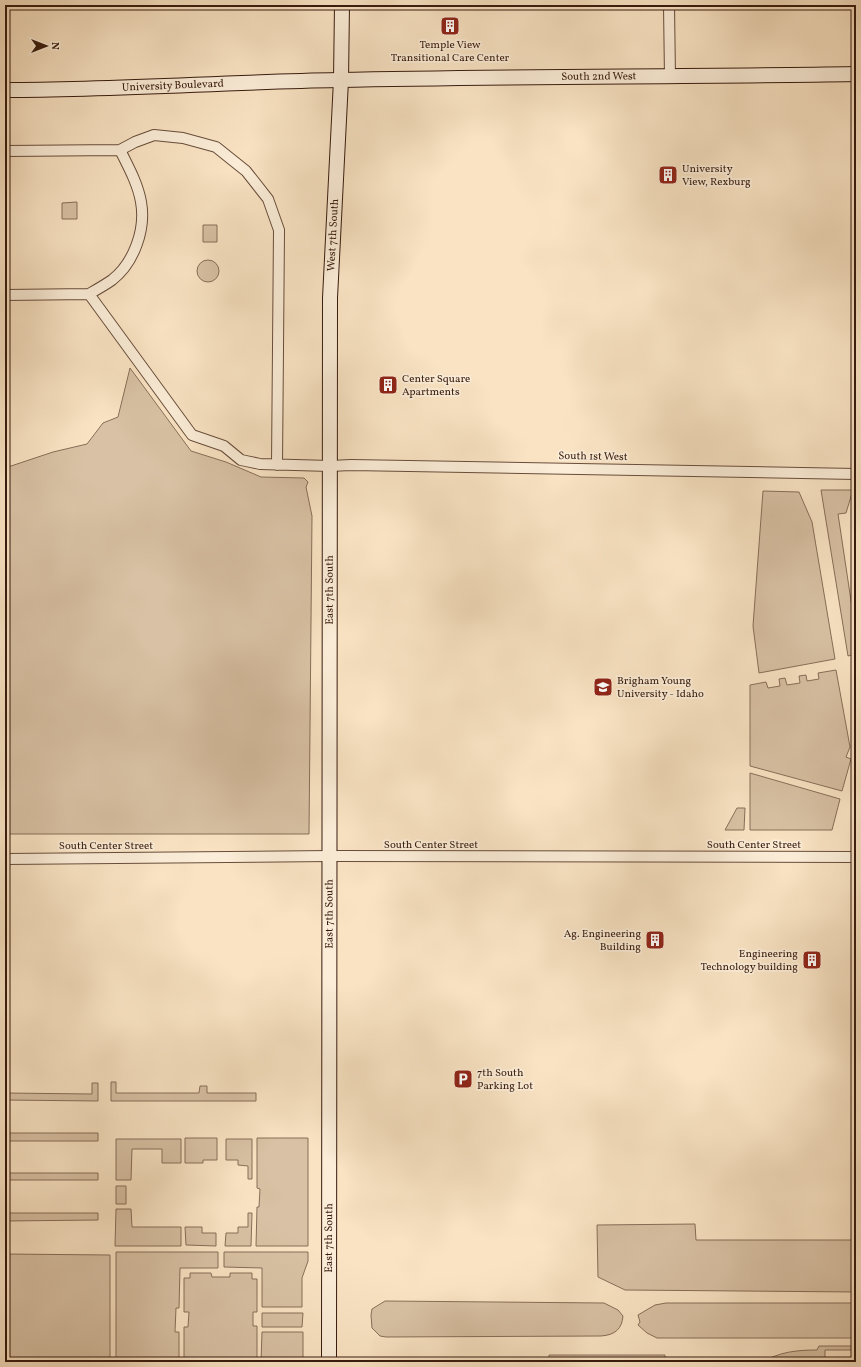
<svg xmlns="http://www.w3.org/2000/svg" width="861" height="1367" viewBox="0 0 861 1367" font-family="Vollkorn,serif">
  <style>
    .green { fill: #d8c1a4; stroke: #886e59 }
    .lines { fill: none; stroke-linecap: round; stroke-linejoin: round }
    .street-casing { stroke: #684d3b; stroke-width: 12 }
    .secondary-casing { stroke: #381b0e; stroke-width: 16 }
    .street { stroke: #fbedd8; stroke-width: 10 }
    .secondary { stroke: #fbedd8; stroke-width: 14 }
    .labels { text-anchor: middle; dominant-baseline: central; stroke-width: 3.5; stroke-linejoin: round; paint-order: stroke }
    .poi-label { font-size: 11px; fill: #381b0e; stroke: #fbedd8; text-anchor: start }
    .street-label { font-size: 11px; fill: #381b0e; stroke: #fbedd8 }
  </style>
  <rect width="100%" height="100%" fill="#f9e3c3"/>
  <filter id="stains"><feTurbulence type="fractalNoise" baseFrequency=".005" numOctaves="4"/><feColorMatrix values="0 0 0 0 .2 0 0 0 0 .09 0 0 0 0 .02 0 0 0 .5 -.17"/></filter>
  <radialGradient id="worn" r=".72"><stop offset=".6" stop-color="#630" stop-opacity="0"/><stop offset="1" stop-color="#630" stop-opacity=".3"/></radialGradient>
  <path class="green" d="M 77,202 L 77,219 L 62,219 L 62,203 Z
    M 203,225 L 217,225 L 217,242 L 203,242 Z
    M197 271a11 11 0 1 1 22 0a11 11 0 1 1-22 0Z
    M 130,368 L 191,451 L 226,462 L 261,477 L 304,478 L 308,482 L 306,487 L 312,516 L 309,834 L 5,834 L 5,468 L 53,452 L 87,444 L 103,423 L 118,417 Z
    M 821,490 L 853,490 L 846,513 L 838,514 L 856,634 L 856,654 L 848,656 Z
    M 763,491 L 799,492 L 812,522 L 835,659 L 759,673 L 753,626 Z
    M 836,670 L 850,747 L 846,757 L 851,759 L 842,791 L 750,766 L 750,685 L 766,682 L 768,688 L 780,686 L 779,679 L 785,678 L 787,685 L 800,683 L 799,676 L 806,675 L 807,681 L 819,679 L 818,673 Z
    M 750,773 L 840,799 L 832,830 L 750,830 Z
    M 737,808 L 745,808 L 744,830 L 725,830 Z
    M 111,1082 L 116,1082 L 116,1093 L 199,1093 L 200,1086 L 207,1086 L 207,1093 L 256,1093 L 256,1101 L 111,1101 Z
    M 92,1083 L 98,1083 L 98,1101 L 5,1100 L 5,1093 L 92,1094 Z
    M 5,1133 L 98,1133 L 98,1141 L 5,1141 Z
    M 185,1138 L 217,1138 L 217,1160 L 203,1160 L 203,1163 L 185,1163 Z
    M 257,1138 L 308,1138 L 308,1246 L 256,1246 L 257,1207 L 259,1207 L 260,1189 L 257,1188 Z
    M 116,1139 L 181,1139 L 181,1163 L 162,1163 L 162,1149 L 132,1149 L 131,1180 L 116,1180 Z
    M 226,1139 L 252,1139 L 252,1179 L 248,1179 L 248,1166 L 238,1165 L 238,1160 L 226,1160 Z
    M 5,1173 L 98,1173 L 98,1180 L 5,1180 Z
    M 116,1186 L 126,1186 L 126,1204 L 116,1204 Z
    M 116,1209 L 131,1209 L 132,1227 L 181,1227 L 181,1246 L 115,1246 Z
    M 5,1213 L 98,1213 L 98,1220 L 5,1221 Z
    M 248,1213 L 252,1213 L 251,1246 L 225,1246 L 226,1233 L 238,1233 L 238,1227 L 248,1227 Z
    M 695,1224 L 696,1240 L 856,1240 L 856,1292 L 625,1290 L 598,1277 L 597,1225 Z
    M 185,1227 L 202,1227 L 202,1233 L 216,1233 L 216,1246 L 186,1245 Z
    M 116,1252 L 218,1252 L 218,1268 L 180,1268 L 179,1308 L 176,1308 L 175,1332 L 179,1332 L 179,1362 L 116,1362 Z
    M 224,1252 L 308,1252 L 308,1261 L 302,1278 L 302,1307 L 262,1307 L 262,1268 L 224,1267 Z
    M 5,1254 L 110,1255 L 110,1362 L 5,1362 Z
    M 190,1273 L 211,1273 L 212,1277 L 230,1277 L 230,1273 L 252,1273 L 252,1279 L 257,1279 L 257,1312 L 253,1312 L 253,1326 L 257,1326 L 257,1362 L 184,1362 L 184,1327 L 188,1327 L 189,1312 L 184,1312 L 184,1278 L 190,1278 Z
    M 385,1301 L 604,1303 L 618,1310 L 623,1316 C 622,1329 615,1335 601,1336 L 386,1337 L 380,1336 L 372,1328 L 371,1315 L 372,1309 Z
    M 666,1303 L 856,1303 L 856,1338 L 657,1338 L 647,1333 L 638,1325 L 640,1322 L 638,1315 L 655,1305 Z
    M 262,1313 L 303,1313 L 302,1327 L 262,1327 Z
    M 262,1332 L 303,1332 L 303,1362 L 261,1362 Z
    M 819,1346 L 856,1346 L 856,1350 L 825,1350 L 825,1358 L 788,1359 L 778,1362 L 762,1362 C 780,1352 796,1350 817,1350 Z
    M 549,1355 L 665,1355 L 665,1362 L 549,1362 Z"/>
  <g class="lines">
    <defs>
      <path id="street" d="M 669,5 L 670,78
        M 5,151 L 120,150 L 135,142 L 154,135 L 183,138 L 216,147 L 246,171 L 268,199 L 279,230 L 277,465
        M 89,294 C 96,290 105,285 112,280 C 134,263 146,229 141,202 C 138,184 128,166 120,150
        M 5,295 L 89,294 L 192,435 L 224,446 L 241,460 L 260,464 L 330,466 L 351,465 L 856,474
        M 5,859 L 331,856 L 856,857"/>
      <g id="secondary">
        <path id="s1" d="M 5,90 C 116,90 227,82 338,80 C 511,76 683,77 856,74"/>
        <path id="s2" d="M 329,1362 L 330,298 L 341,80 L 342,5"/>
      </g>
    </defs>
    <use href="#street" class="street-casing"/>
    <use href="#secondary" class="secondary-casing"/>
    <use href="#street" class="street"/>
    <use href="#secondary" class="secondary"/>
  </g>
  <defs>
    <symbol id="building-square" viewBox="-11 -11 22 22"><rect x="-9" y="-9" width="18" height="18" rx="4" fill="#8f2418" stroke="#fbedd8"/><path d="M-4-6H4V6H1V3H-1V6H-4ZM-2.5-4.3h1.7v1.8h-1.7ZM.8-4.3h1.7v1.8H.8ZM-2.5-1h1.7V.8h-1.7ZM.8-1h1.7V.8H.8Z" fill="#fff"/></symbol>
    <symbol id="university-square" viewBox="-11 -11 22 22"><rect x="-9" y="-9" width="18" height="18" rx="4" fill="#8f2418" stroke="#fbedd8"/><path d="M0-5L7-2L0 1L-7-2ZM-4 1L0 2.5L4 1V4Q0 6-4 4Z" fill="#fff"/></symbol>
    <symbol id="parking-square" viewBox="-11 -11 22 22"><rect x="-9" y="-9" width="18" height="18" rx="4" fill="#8f2418" stroke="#fbedd8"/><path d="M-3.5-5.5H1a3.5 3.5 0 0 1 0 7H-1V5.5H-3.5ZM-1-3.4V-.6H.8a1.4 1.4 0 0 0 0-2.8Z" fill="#fff"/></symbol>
  </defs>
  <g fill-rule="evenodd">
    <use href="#building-square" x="439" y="15" width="22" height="22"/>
    <use href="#building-square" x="657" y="164" width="22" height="22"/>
    <use href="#building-square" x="377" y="374" width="22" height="22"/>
    <use href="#university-square" x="592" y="676" width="22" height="22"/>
    <use href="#building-square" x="644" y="929" width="22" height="22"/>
    <use href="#building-square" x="801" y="949" width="22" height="22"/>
    <use href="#parking-square" x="452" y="1068" width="22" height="22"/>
  </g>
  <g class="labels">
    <g class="poi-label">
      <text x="450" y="45" text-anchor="middle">Temple View<tspan x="450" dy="13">Transitional Care Center</tspan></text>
      <text x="682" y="169">University<tspan x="682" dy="13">View, Rexburg</tspan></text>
      <text x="402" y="379">Center Square<tspan x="402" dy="13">Apartments</tspan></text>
      <text x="617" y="681">Brigham Young<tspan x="617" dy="13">University - Idaho</tspan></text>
      <text x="641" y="934" text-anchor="end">Ag. Engineering<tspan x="641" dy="13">Building</tspan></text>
      <text x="798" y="954" text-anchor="end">Engineering<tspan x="798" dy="13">Technology building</tspan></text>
      <text x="477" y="1073">7th South<tspan x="477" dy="13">Parking Lot</tspan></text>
    </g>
    <g class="street-label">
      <text stroke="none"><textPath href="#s1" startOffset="594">South 2nd West</textPath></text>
      <text stroke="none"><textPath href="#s1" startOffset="168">University Boulevard</textPath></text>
      <text stroke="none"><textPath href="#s2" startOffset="1127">West 7th South</textPath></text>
      <text transform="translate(593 457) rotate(1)">South 1st West</text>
      <text stroke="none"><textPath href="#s2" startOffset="772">East 7th South</textPath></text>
      <text x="431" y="845">South Center Street</text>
      <text x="754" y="845">South Center Street</text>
      <text x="106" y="846">South Center Street</text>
      <text stroke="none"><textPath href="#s2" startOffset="448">East 7th South</textPath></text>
      <text stroke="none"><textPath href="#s2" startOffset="124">East 7th South</textPath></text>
    </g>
  </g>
  <rect width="861" height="1367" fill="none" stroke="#f9e3c3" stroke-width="20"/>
  <rect x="6" y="6" width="849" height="1355" fill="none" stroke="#381b0e" stroke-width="2"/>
  <rect x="10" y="10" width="841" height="1347" fill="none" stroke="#381b0e"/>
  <g transform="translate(46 46) rotate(90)" stroke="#fbedd8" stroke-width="3" paint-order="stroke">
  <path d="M0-3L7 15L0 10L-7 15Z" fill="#381b0e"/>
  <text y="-6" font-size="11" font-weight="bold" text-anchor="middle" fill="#381b0e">N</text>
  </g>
  <rect width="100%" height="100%" filter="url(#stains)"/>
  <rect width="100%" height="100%" fill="url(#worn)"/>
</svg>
